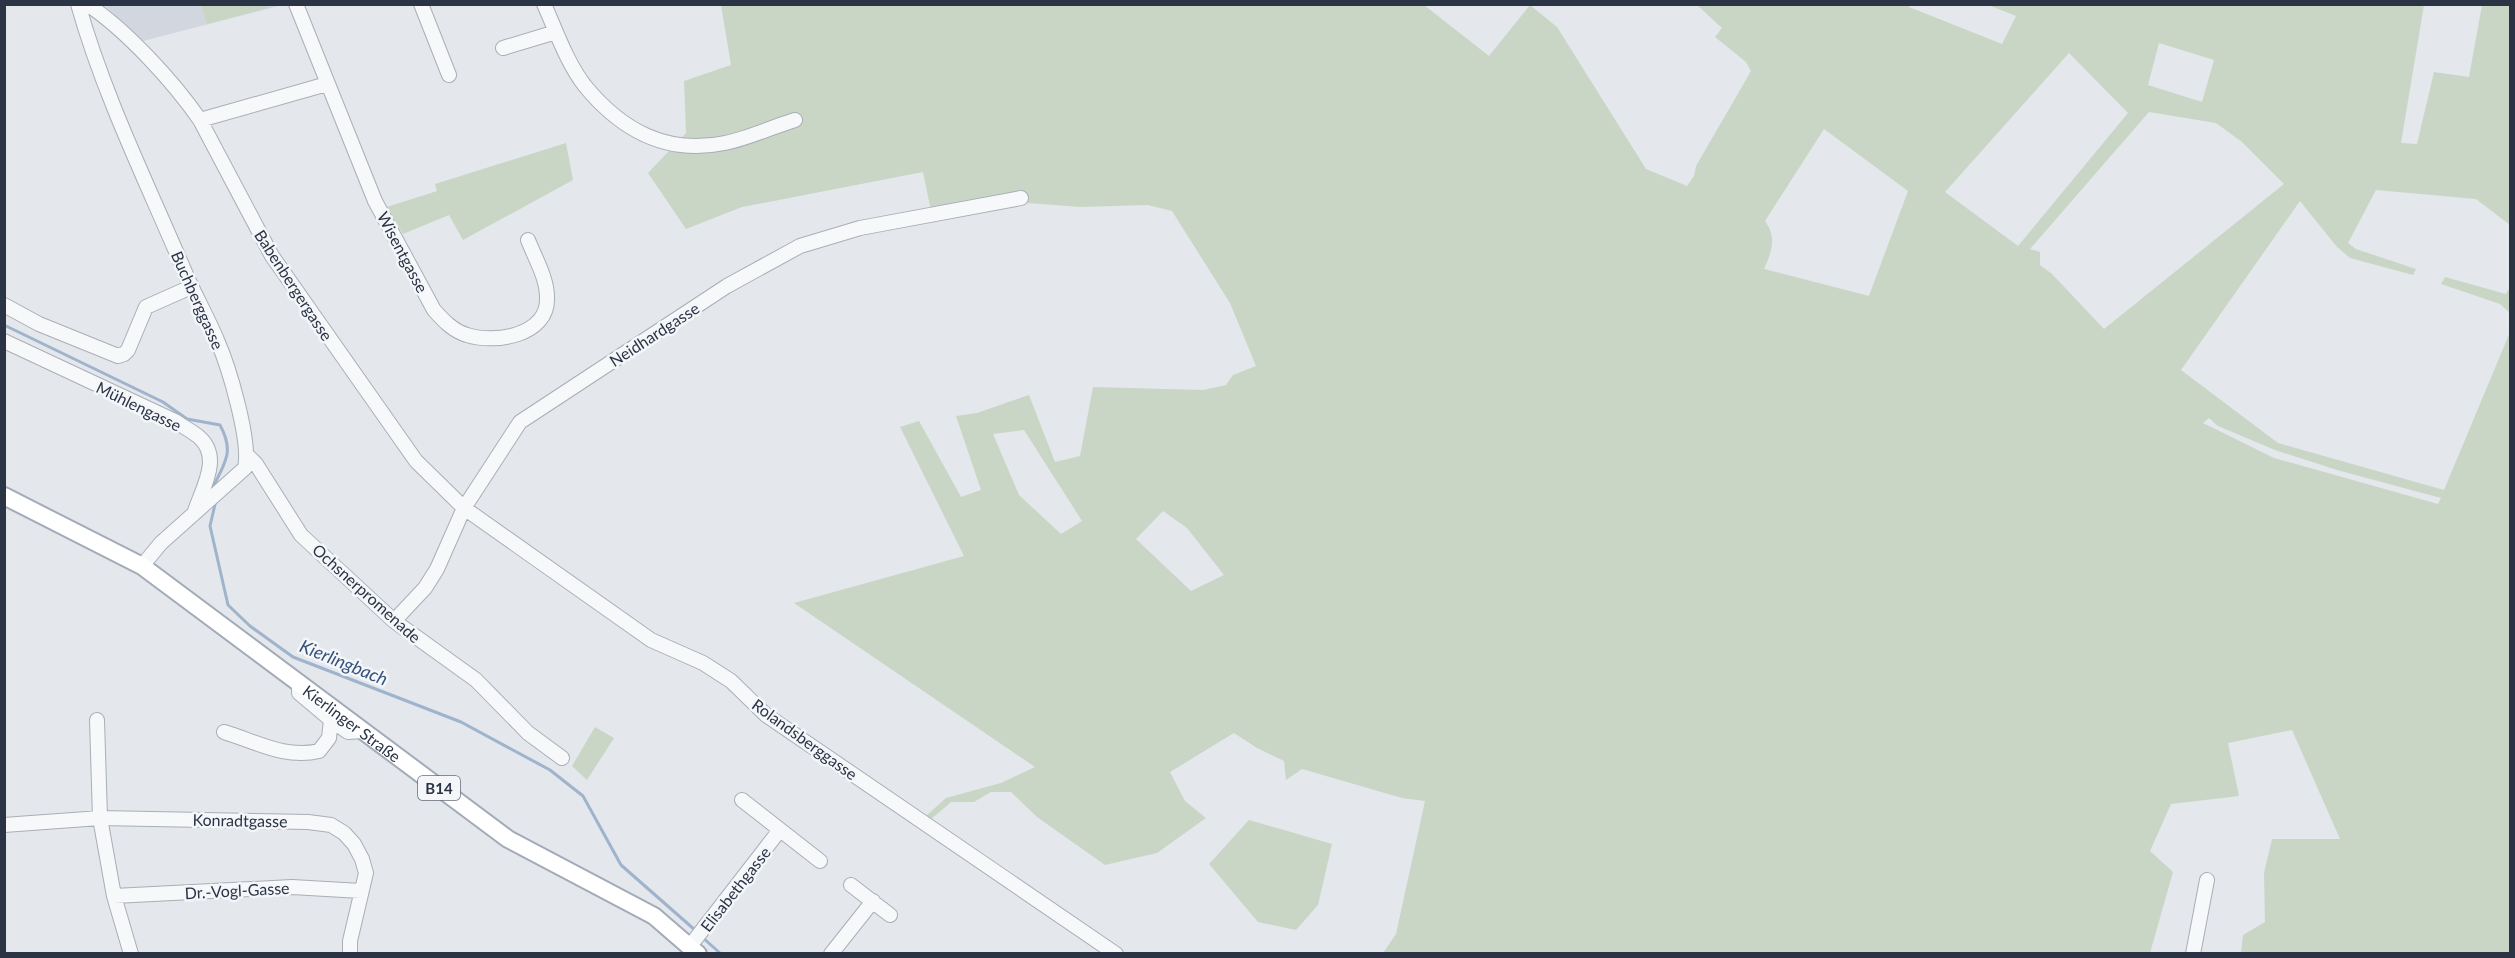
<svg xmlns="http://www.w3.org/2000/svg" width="2515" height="958" viewBox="0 0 2515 958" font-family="Lato,sans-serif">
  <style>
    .built { fill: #d2d6de }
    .green { fill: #c9d6c5; fill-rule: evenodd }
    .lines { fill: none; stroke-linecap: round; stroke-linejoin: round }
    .stream { stroke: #9fb4cc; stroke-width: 3 }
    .minor-casing { stroke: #a9aeb7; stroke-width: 16 }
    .major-casing { stroke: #a3abb8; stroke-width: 20 }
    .minor { stroke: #f7f8fa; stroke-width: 14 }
    .major { stroke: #fff; stroke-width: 16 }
    .labels { text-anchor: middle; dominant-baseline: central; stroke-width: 5; stroke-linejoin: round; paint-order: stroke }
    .shield { fill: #f4f6f9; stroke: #676e7b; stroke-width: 1.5 }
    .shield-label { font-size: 15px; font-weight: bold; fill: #2b3445 }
    .street-label { font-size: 16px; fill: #2b3445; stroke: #f4f6f9 }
    .water-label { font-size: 18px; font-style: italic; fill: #34527a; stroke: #f4f6f9 }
  </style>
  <rect width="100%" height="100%" fill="#e4e7ec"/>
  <path class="built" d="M 286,4 L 143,41 L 104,5 Z"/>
  <path class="green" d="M 267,4 L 268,8 L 207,24 L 201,5 Z
    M 721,5 L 1424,5 L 1489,56 L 1530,5 L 1557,27 L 1646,169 L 1687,186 L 1694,176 L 1696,166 L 1751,71 L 1746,62 L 1715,37 L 1722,28 L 1697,5 L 1910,5 L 1909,7 L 2002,44 L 2016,16 L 1988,5 L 2424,5 L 2401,143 L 2417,144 L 2434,72 L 2469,77 L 2482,5 L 2510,5 L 2510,225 L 2476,199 L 2376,190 L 2348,243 L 2356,249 L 2416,269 L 2413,275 L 2350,258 L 2337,247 L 2300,201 L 2181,370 L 2278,443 L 2444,490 L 2510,332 L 2510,953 L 2241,953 L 2243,935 L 2265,922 L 2264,873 L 2272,839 L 2340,839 L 2292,730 L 2228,743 L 2239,796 L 2171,804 L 2150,851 L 2173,872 L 2150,953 L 1383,953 L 1396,934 L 1425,801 L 1402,798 L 1302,769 L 1286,780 L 1284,761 L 1257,748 L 1234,733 L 1170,772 L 1185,801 L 1206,818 L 1157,853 L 1105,865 L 1037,817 L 1011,792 L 991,792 L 974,802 L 951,802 L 930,820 L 926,816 L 946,798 L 1001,783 L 1035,767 L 794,603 L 964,556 L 900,427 L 919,421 L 961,497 L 981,490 L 956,416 L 977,413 L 1029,395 L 1055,462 L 1080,456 L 1093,387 L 1203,390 L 1226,385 L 1233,375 L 1256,366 L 1230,303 L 1172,211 L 1148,205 L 1081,207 L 1027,203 L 1004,207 L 931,211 L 923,172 L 742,207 L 686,229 L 648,173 L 686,133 L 684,81 L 731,65 ZM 2159,43 L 2214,60 L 2202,102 L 2148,85 ZM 2069,53 L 2128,113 L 2018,246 L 1945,192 ZM 2149,112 L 2216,123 L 2242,142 L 2284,184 L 2104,329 L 2052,274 L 2040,265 L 2040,252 L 2030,249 ZM 1824,129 L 1908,191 L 1869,296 L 1764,269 C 1772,251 1777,238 1765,221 ZM 2209,418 L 2218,426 L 2275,450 L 2337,470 L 2441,498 L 2438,504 L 2274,458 L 2203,423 ZM 1024,430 L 1082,521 L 1061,534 L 1019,495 L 993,434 ZM 1163,511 L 1187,528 L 1224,575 L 1191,591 L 1136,539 Z
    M 566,143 L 573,180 L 463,240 L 449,215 L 403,234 L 387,207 L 437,191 L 435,184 Z
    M 2445,277 L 2506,294 L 2510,287 L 2510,313 L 2500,304 L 2441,284 Z
    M 595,727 L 614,738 L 587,780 L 572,766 Z
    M 1249,820 L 1332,844 L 1318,905 L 1296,930 L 1258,922 L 1209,864 Z"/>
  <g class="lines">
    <path class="stream" d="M 4,325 L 163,402 L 187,419 L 220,425 C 234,451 226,461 214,485 L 215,490
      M 216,500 L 210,526 L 228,605 L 250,626 L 293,657 L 461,722 L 550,770 L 583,796 L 621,865 L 695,930
      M 702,937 L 721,954"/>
    <defs>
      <path id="minor" d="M 78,4 C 104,96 147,183 184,270 C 194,294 207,316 217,340 C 229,367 251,441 245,468 L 161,543 L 142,566
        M 87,4 C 126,30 173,81 200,120 L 272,256 L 416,461 L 464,508 L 651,640 L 703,663 L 731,681 L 766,715 L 1116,954
        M 296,4 L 375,201 L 434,310 C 443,320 453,331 467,335 C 494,344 549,336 547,297 C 547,278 535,258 528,240
        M 421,4 L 449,75
        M 544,4 C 556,31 567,63 585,86 C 622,131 667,155 725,143 C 749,138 772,127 795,120
        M 503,48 L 556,32
        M 200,120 L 327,84
        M 4,305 L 39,324 L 118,356 L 124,354 L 128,350 L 146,307 L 191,287
        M 4,341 L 175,421 C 182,426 192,431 199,437 C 222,457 203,487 195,511
        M 248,456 L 256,464 L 301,535 L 394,621 L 476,680 L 528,733 L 562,758
        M 394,621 L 425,588 L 437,569 L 464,508 L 520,422 L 727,286 L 800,246 L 860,228 L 1021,198
        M 97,720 L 100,818 L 114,896 L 131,954
        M 331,720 L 348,732 L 363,731
        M 224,732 C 257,742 285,759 319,751 L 329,738 L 331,720 L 299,693 L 299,682
        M 742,800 L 820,861
        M 4,825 L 100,818 L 308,822 L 331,825 L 344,833 L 354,844 L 362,859 L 366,873 L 350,941 L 350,954
        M 851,885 L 890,915
        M 114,896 L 292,887 L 361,891
        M 690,946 L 779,831
        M 831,954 L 873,901
        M 2193,954 L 2207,880"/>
      <g id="major">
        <path id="s1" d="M 4,496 L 142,566 L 508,839 L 654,916 L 698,954"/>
      </g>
    </defs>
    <use href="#minor" class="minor-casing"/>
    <use href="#major" class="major-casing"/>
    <use href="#minor" class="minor"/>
    <use href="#major" class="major"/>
  </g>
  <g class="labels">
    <rect class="shield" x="418" y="776" width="42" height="24" rx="4.5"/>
    <g class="shield-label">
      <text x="439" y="788">B14</text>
    </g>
    <g class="street-label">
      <text transform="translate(403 252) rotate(62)">Wisentgasse</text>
      <text transform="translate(294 285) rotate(57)">Babenbergergasse</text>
      <text transform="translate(198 300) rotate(66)">Buchberggasse</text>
      <text transform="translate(654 334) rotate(-33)">Neidhardgasse</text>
      <text transform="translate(139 406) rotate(26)">Mühlengasse</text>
      <text transform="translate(367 593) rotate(42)">Ochsnerpromenade</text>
      <text stroke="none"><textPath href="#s1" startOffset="417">Kierlinger Straße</textPath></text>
      <text transform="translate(805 739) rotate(36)">Rolandsberggasse</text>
      <text transform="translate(240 820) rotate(1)">Konradtgasse</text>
      <text transform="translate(735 889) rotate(-52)">Elisabethgasse</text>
      <text transform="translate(237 890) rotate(-3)">Dr.-Vogl-Gasse</text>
    </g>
    <g class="water-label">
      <text transform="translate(344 662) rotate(22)">Kierlingbach</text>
    </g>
  </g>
  <rect width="2515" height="958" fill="none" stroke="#2b3445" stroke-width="12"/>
</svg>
